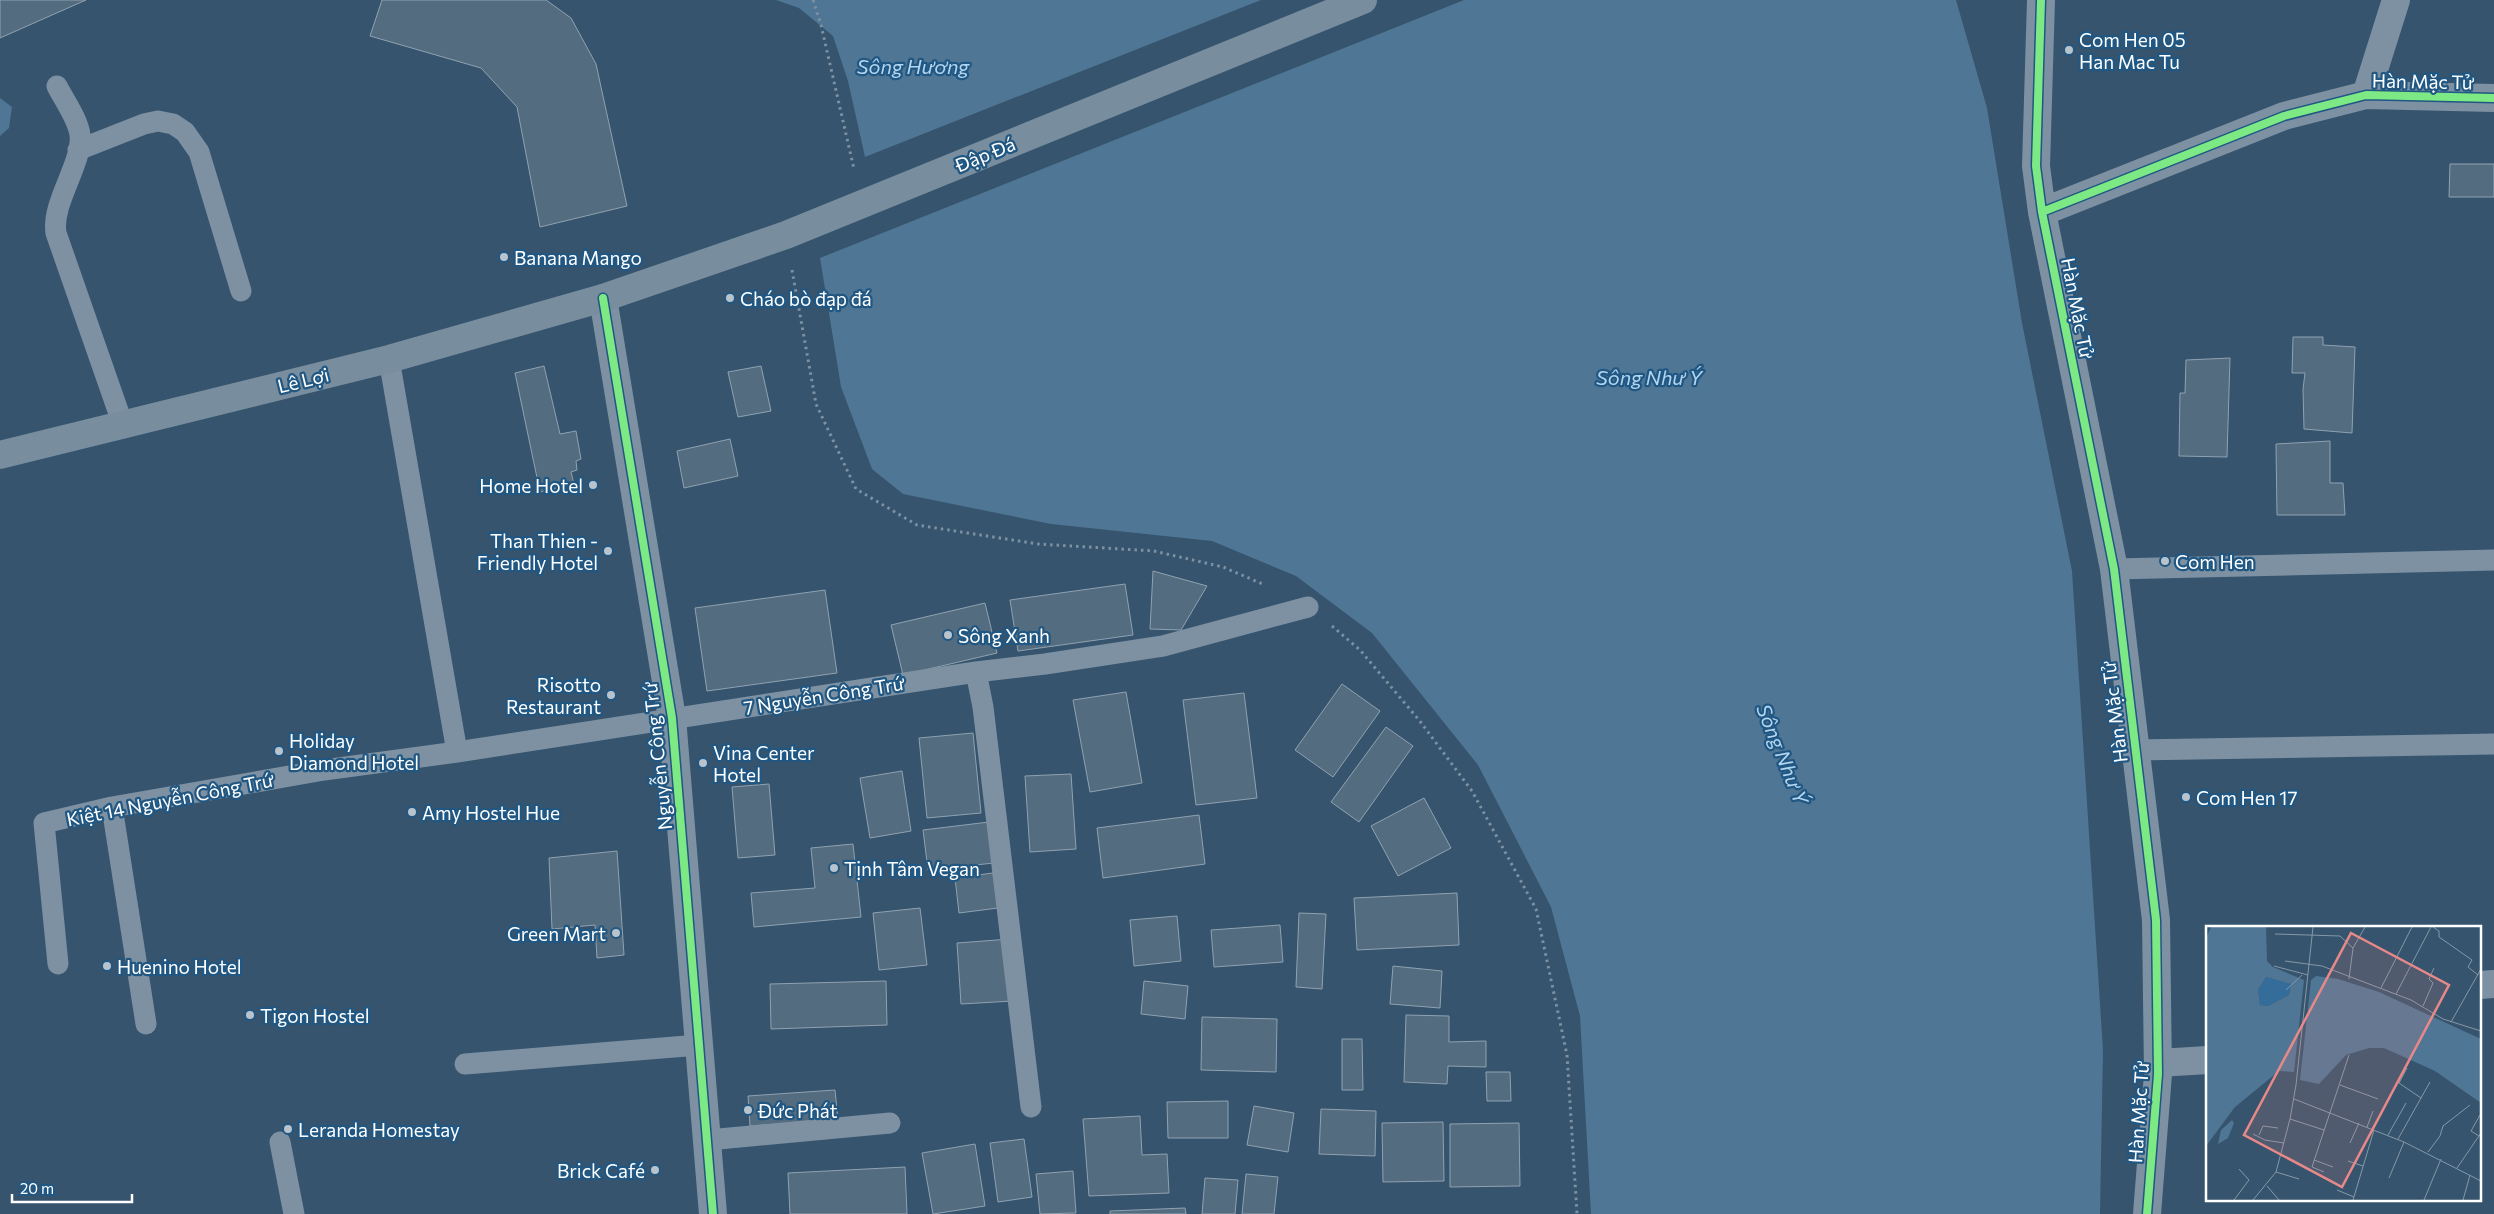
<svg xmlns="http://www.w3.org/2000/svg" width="2494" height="1214" viewBox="0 0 2494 1214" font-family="Commissioner,sans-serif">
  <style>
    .water { fill: #4f7694 }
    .building { fill: #546c7f; stroke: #90a2b1 }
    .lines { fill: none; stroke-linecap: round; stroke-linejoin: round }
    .path { stroke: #7d91a3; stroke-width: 3; stroke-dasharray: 2.5 4; stroke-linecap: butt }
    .lane { stroke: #7d91a3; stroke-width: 21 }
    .street { stroke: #7d91a3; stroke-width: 28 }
    .secondary { stroke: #788e9f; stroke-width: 28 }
    .cycleway-casing { stroke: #205783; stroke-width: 11 }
    .cycleway { stroke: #7ce984; stroke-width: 8 }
    .poi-dot { fill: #b9c3cc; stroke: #205783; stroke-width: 2 }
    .labels { text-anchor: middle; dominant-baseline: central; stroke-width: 4.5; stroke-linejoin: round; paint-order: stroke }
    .poi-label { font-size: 19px; fill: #fff; stroke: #205783; text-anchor: start }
    .street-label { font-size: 19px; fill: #fff; stroke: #205783 }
    .water-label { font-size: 20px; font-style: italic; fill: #b3d6f0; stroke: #205783 }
    .inset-road { fill: none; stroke: #8698a7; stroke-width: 1 }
    .view { fill: #e88989; fill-opacity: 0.15; stroke: #e88989; stroke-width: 2.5 }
    .inset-edge { fill: none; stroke: #fff; stroke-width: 2.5 }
  </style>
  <rect width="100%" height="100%" fill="#36546d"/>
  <path class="water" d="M 776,0 L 1261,0 L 865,157 L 848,81 L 833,36 L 799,8 Z
    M 1464,0 L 1956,0 L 1987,108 L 2022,323 L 2072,571 L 2103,1050 L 2100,1214 L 1591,1214 L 1580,1016 L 1551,907 L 1478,765 L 1372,633 L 1296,576 L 1212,541 L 1051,524 L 903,494 L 872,469 L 841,387 L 820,258 Z
    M 0,98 L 12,107 L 9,128 L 0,136 Z"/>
  <path class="building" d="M 0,0 L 86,0 L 0,38 Z
    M 382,0 L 546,0 L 571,18 L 596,64 L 627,206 L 540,227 L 517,107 L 481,68 L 370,36 Z
    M 2450,164 L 2494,164 L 2494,197 L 2449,197 Z
    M 2293,337 L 2323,337 L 2323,345 L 2355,347 L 2352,433 L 2304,429 L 2303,389 L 2305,373 L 2292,373 Z
    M 2230,358 L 2227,457 L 2179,456 L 2180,393 L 2185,393 L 2186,360 Z
    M 544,366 L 560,434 L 576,431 L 581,459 L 576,461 L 577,470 L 571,472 L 574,484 L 540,492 L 515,373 Z
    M 761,366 L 771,411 L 738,417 L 728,372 Z
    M 730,439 L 738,476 L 684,488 L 677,451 Z
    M 2330,441 L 2330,483 L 2343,483 L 2345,515 L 2277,515 L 2276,444 Z
    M 1153,571 L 1207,586 L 1181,630 L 1150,629 Z
    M 1125,584 L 1133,635 L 1018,651 L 1010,600 Z
    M 825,590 L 837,673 L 707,691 L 695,608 Z
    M 985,603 L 997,653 L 903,675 L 891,625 Z
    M 1342,684 L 1380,711 L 1333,777 L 1295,750 Z
    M 1126,692 L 1142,783 L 1090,792 L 1073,700 Z
    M 1244,693 L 1257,798 L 1196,805 L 1183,700 Z
    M 1386,727 L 1413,746 L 1359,822 L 1331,802 Z
    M 973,733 L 981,813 L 927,818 L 919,738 Z
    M 902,771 L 911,831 L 870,838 L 860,778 Z
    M 1071,774 L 1076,849 L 1030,852 L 1025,776 Z
    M 769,784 L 775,855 L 738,858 L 732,787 Z
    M 1424,798 L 1451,848 L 1398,876 L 1371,826 Z
    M 1199,815 L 1205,864 L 1103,878 L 1097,828 Z
    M 989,822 L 994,863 L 928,870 L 923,830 Z
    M 853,844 L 861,917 L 754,927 L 751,893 L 815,888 L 811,848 Z
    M 617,851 L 624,955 L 597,958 L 595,925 L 552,929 L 549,858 Z
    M 993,873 L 998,908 L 959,913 L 955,878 Z
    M 1457,893 L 1459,945 L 1357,950 L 1354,898 Z
    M 920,908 L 927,965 L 879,970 L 873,913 Z
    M 1299,913 L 1326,914 L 1322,989 L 1296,987 Z
    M 1177,916 L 1181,961 L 1134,966 L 1130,920 Z
    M 1280,925 L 1283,962 L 1214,967 L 1211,930 Z
    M 1010,939 L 1013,1001 L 961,1004 L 957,943 Z
    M 1393,966 L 1442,971 L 1440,1008 L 1390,1004 Z
    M 886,981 L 887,1025 L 771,1029 L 770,984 Z
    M 1144,981 L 1188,986 L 1185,1019 L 1141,1014 Z
    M 1406,1015 L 1449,1016 L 1449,1042 L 1486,1041 L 1486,1067 L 1448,1066 L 1447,1084 L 1404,1082 Z
    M 1202,1017 L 1277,1019 L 1276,1072 L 1201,1070 Z
    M 1342,1039 L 1362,1039 L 1363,1090 L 1342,1090 Z
    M 1486,1072 L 1510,1072 L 1511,1101 L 1487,1101 Z
    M 835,1090 L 838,1120 L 750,1126 L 748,1096 Z
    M 1228,1101 L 1228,1138 L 1168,1138 L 1167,1102 Z
    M 1254,1106 L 1294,1113 L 1288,1152 L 1247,1145 Z
    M 1321,1109 L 1376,1111 L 1375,1156 L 1319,1154 Z
    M 1140,1116 L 1142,1155 L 1167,1154 L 1169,1193 L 1089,1196 L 1083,1119 Z
    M 1443,1122 L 1444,1181 L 1383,1182 L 1382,1123 Z
    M 1519,1123 L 1520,1186 L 1450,1187 L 1450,1124 Z
    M 1024,1139 L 1032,1197 L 998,1202 L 990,1143 Z
    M 975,1144 L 985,1206 L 933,1214 L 922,1153 Z
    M 905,1167 L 907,1214 L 790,1214 L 788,1173 Z
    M 1073,1171 L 1076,1213 L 1040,1214 L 1036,1174 Z
    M 1246,1174 L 1278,1177 L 1274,1214 L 1242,1214 Z
    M 1205,1178 L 1238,1180 L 1235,1214 L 1202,1214 Z
    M 1185,1208 L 1186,1214 L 1110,1214 L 1110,1211 Z"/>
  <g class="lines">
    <path class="path" d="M 813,0 L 821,25 L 854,169
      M 792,270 L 816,404 L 856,489 L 917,525 L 1038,544 L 1154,551 L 1223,567 L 1265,585
      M 1332,626 L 1360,650 L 1419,720 L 1472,791 L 1536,909 L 1567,1055 L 1577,1214"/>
    <path class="lane" d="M 57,86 C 64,100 78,119 80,135 C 83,163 51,203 56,233 L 123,425
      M 78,150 L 144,124 L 158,121 L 173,124 L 185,132 L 199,152 L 241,291
      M 389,359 L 457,752
      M 2114,569 L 2494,560
      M 976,672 L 983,707 L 1031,1107
      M 2135,750 L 2494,744
      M 112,807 L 146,1024
      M 58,964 L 44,823 L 112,807 L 324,770 L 457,752 L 976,672 L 1045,664 L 1163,646 L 1308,607
      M 465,1064 L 699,1045
      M 708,1140 L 890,1123
      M 280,1142 L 294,1214"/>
    <path class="street" d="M 2041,0 L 2036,166 L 2042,212 L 2114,569 L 2156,920 L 2158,1074 L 2147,1214
      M 2366,95 L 2396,0
      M 2042,212 L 2284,116 L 2366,95 L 2494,98
      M 603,298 L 672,718 L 713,1214
      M 2480,985 L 2494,984
      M 2158,1063 L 2208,1060"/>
    <path class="secondary" d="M 0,455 L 389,359 L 603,298 L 786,235 L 1363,0"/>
    <defs>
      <path id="cycleway" d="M 2041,0 L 2036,166 L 2042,212 L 2114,569 L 2156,920 L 2158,1074 L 2147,1214
        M 2042,212 L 2284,116 L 2366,95 L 2494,98
        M 603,298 L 672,718 L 713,1214"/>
    </defs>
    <use href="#cycleway" class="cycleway-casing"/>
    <use href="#cycleway" class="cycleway"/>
  </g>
  <g class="poi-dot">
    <circle cx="2069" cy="50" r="5"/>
    <circle cx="504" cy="257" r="5"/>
    <circle cx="730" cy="298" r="5"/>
    <circle cx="593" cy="485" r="5"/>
    <circle cx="608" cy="551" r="5"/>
    <circle cx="2165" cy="561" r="5"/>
    <circle cx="948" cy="635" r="5"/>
    <circle cx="611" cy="695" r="5"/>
    <circle cx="279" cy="751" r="5"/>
    <circle cx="703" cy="763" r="5"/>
    <circle cx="2186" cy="797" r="5"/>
    <circle cx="412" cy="812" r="5"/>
    <circle cx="834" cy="868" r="5"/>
    <circle cx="616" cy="933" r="5"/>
    <circle cx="107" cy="966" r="5"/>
    <circle cx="250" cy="1015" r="5"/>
    <circle cx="748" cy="1110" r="5"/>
    <circle cx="288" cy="1129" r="5"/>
    <circle cx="655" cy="1170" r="5"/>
  </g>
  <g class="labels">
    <g class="poi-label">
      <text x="2079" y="39">Com Hen 05<tspan x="2079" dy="22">Han Mac Tu</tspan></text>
      <text x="514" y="257">Banana Mango</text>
      <text x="740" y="298">Cháo bò đạp đá</text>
      <text x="583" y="485" text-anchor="end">Home Hotel</text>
      <text x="598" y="540" text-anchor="end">Than Thien -<tspan x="598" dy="22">Friendly Hotel</tspan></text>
      <text x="2175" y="561">Com Hen</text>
      <text x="958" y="635">Sông Xanh</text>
      <text x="601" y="684" text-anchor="end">Risotto<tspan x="601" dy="22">Restaurant</tspan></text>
      <text x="289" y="740">Holiday<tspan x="289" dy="22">Diamond Hotel</tspan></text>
      <text x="713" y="752">Vina Center<tspan x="713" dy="22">Hotel</tspan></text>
      <text x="2196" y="797">Com Hen 17</text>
      <text x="422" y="812">Amy Hostel Hue</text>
      <text x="844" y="868">Tịnh Tâm Vegan</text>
      <text x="606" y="933" text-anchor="end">Green Mart</text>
      <text x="117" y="966">Huenino Hotel</text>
      <text x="260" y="1015">Tigon Hostel</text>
      <text x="758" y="1110">Đức Phát</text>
      <text x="298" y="1129">Leranda Homestay</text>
      <text x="645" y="1170" text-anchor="end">Brick Café</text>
    </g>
    <g class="street-label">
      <text transform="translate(2423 81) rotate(1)">Hàn Mặc Tử</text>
      <text transform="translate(985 154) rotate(-22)">Đập Đá</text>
      <text transform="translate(2078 308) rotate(79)">Hàn Mặc Tử</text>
      <text transform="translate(303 380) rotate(-14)">Lê Lợi</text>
      <text transform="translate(824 695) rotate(-9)">7 Nguyễn Công Trứ</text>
      <text transform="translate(2114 712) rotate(-97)">Hàn Mặc Tử</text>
      <text transform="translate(657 756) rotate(-96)">Nguyễn Công Trứ</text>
      <text transform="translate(170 799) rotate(-11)">Kiệt 14 Nguyễn Công Trứ</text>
      <text transform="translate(2138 1112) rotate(-86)">Hàn Mặc Tử</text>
    </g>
    <g class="water-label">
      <text x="913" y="66">Sông Hương</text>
      <text x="1649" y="377">Sông Như Ý</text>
      <text transform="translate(1783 754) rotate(68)">Sông Như Ý</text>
    </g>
  </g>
  <g transform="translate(2206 926)">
    <rect width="275" height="275" fill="#36546d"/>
    <path d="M 60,51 L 85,58 L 83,69 L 62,80 L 54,79 L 52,64 Z" fill="#346d9a"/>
    <path d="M 5,1 L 60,1 L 61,35 L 67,41 L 98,54 L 88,146 L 73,145 L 29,181 L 0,220 L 0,12 ZM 60,51 L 85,58 L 83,69 L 62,80 L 54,79 L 52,64 ZM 110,50 L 132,53 L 173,66 L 275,113 L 275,177 L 229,145 L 178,122 L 163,122 L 140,129 L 113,158 L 94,154 L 105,54 ZM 26,194 L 28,197 L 22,212 L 12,218 L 15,204 Z" fill="#4f7694" fill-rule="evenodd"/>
    <path class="inset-road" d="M 227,1 L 233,5 L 233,11 L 266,34 L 262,41 L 272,49M 69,8 L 134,10 L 147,22M 79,35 L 116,40 L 205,74 L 237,93 L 275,105M 68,40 L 102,49M 143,53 L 147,22 L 159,1M 175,62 L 206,1M 80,64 L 96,49M 190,68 L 225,1M 217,80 L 227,57 L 223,53 L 228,42M 245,96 L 275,43M 201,142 L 193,157 L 215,172M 134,159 L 172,173M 88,173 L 198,216 L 275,255M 84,193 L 118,204M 161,201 L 167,185M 47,208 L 59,214 L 78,217M 53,209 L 57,200 L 72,202M 182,209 L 200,177M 273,210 L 265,205 L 274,189M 192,213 L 224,156M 144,217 L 153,197M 222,226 L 234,210 L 237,200 L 264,179M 108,234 L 127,241M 142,235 L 157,240M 251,242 L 275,207M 70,246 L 93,253M 118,246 L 106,241 L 143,129M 183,252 L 198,216M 61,260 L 73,274M 131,264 L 148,271M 28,274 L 43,254 L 33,243M 47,274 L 70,246 L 84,193 L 90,159 L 107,1M 147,274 L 168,204M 218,274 L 235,233M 257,274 L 264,249"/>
    <path class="view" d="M 145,7 L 243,59 L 136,261 L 38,209 Z"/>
    <rect width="275" height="275" class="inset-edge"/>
  </g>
  <path d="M12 1194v8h120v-8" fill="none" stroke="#ffffff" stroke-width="2.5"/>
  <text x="20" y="1194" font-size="15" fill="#ffffff" stroke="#205783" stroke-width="4" paint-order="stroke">20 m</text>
</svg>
